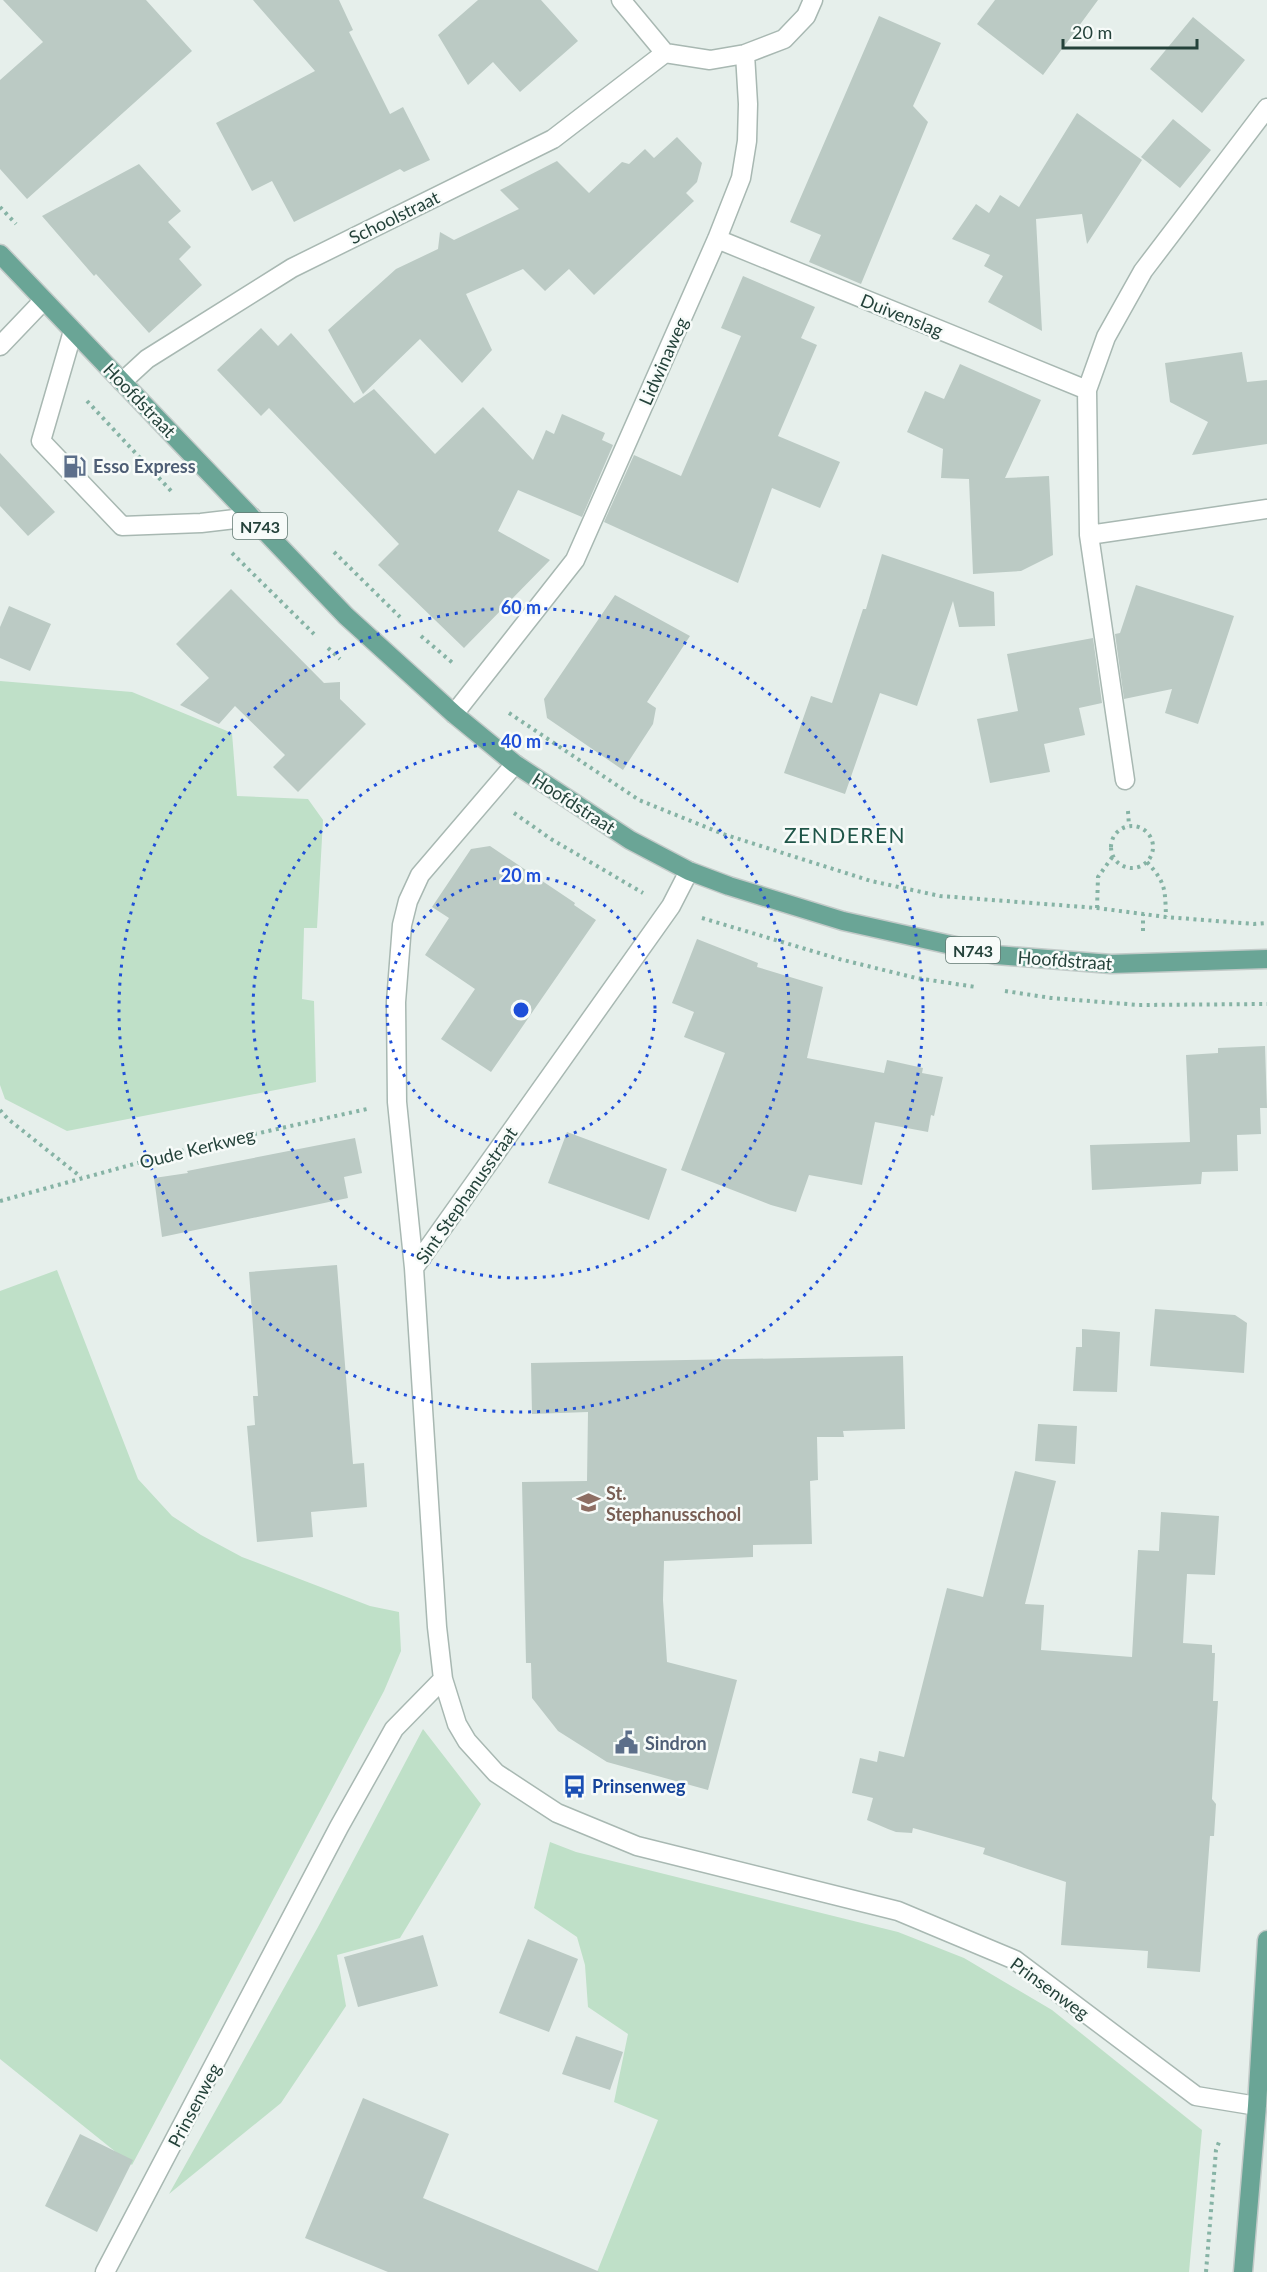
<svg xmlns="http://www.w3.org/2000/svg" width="1267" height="2272" viewBox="0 0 1267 2272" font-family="Lato,sans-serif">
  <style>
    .green { fill: #bfe0c8 }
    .building { fill: #bbcac4 }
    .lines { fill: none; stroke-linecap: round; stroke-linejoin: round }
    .minor-casing { stroke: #a8b8b2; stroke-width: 21 }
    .major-casing { stroke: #c2cac8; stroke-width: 21 }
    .path { stroke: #86b3a5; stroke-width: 4; stroke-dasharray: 3 4.5; stroke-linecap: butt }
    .minor { stroke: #fff; stroke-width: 18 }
    .major { stroke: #6aa596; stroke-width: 18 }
    .ring { fill: none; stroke: #1d4ed8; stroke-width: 3; stroke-dasharray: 3 6 }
    .labels { text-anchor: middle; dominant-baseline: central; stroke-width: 5; stroke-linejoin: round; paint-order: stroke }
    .shield { fill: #f7fbf9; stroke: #637a73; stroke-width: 1.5 }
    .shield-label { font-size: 16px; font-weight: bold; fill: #24423a }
    .street-label { font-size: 18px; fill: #24423a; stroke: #f7fbf9 }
    .service-label { font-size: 18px; font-weight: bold; fill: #4e5e75; stroke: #f7fbf9; text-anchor: start }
    .education-label { font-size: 18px; font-weight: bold; fill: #785e54; stroke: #f7fbf9; text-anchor: start }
    .transit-label { font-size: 18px; font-weight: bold; fill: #164399; stroke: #f7fbf9; text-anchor: start }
    .quarter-label { font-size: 21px; letter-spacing: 1.5px; fill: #1f5548; stroke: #f7fbf9 }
    .centre { fill: #1d4ed8; stroke: #f7fbf9; stroke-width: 3 }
    .ring-label { font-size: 18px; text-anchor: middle; font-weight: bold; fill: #1d4ed8; stroke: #f7fbf9; stroke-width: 5; stroke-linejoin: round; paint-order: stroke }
  </style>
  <rect width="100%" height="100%" fill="#e6efeb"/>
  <path class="green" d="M 0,681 L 132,692 L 232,733 L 237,796 L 308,799 L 323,820 L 317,928 L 304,928 L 302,999 L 314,1001 L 316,1082 L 67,1131 L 5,1099 L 0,1085 Z
    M 57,1270 L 138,1479 L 172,1516 L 201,1535 L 242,1557 L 370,1606 L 399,1612 L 401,1651 L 384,1691 L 132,2165 L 0,2059 L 0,1291 Z
    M 423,1729 L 481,1804 L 400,1938 L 337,1955 L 346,2006 L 281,2103 L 169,2194 L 318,1927 Z
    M 550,1842 L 576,1852 L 898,1932 L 964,1958 L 1052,2010 L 1202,2130 L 1189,2272 L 597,2272 L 658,2120 L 614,2102 L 628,2034 L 588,2007 L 585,1965 L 577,1937 L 534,1908 Z"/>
  <path class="building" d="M 3,0 L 146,0 L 192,51 L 27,199 L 0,169 L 0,80 L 43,42 Z
    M 253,0 L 339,0 L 353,30 L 349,32 L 390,114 L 403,107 L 430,160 L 404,172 L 400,169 L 294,222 L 272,181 L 252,191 L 216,123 L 315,71 Z
    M 478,0 L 541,0 L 578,41 L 520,92 L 493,62 L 468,85 L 438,35 Z
    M 995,0 L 1098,0 L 1043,75 L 977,24 Z
    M 879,16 L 941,43 L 913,106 L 928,122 L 861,284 L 809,262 L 821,235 L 790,222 Z
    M 1193,17 L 1245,60 L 1202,113 L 1150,69 Z
    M 1077,113 L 1142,160 L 1087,244 L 1082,214 L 1036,219 L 1042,331 L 988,302 L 1003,276 L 984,266 L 990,255 L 952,239 L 976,204 L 989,213 L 1000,195 L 1019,207 Z
    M 1173,119 L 1211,150 L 1180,188 L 1141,157 Z
    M 677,137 L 702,163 L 697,182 L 686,193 L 694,201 L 594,295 L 569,269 L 545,291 L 523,269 L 466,294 L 492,350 L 462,383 L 420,339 L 363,394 L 328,330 L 396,269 L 438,249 L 440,232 L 454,240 L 519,209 L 500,190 L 557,161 L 589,193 L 622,162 L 629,164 L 645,149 L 654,158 Z
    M 139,164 L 181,211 L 168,222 L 191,247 L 179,259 L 202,285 L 149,333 L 96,274 L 94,276 L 42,216 Z
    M 743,276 L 815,307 L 801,338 L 817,345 L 778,436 L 840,462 L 820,508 L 772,488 L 738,583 L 604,522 L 634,455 L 681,476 L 741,336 L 721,328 Z
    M 261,328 L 278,346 L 291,333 L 354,403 L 374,389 L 435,454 L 483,407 L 533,460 L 546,430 L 554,434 L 562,414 L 605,433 L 602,440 L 613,445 L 582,517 L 518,490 L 498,531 L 550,560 L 464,648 L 378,565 L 399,544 L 269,408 L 261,416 L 217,370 Z
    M 1242,352 L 1247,382 L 1267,380 L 1267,444 L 1192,455 L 1208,422 L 1170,402 L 1165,363 Z
    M 960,364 L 1041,400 L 1005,478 L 1049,476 L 1053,555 L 1021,571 L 973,574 L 969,479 L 941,478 L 943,449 L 907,432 L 925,391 L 944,399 Z
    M 0,453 L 55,512 L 28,536 L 0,506 Z
    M 882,554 L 994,592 L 995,626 L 959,627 L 953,601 L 917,706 L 880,693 L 845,794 L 784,773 L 811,696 L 832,703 L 863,609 L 866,609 Z
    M 1136,585 L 1234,616 L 1198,724 L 1165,713 L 1172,689 L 1124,699 L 1115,634 L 1120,633 Z
    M 231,589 L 324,683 L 340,682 L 340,699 L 366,724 L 298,792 L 273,767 L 285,755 L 235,706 L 219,724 L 180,705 L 209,678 L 176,644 Z
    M 615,595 L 690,636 L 647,702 L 656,708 L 653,724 L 623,770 L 547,718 L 544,699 Z
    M 9,606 L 51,624 L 30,671 L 0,658 L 0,627 Z
    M 1093,638 L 1102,703 L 1079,708 L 1085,735 L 1044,744 L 1050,772 L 990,783 L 977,719 L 1018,711 L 1007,654 Z
    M 490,846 L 575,903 L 574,905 L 596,920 L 491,1072 L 441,1039 L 475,989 L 425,955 L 449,918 L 432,907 L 471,849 Z
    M 697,939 L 758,963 L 757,967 L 823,987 L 807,1058 L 884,1073 L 887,1060 L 923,1068 L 922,1073 L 943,1077 L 934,1116 L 931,1115 L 928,1132 L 875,1122 L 862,1185 L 809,1175 L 796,1212 L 771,1205 L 681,1170 L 725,1053 L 684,1037 L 694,1012 L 672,1003 Z
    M 1265,1046 L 1267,1108 L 1260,1108 L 1261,1134 L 1237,1135 L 1238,1171 L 1202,1172 L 1201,1184 L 1092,1190 L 1090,1145 L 1190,1142 L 1186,1055 L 1218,1053 L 1218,1048 Z
    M 567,1132 L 667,1169 L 649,1220 L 548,1183 Z
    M 355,1138 L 362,1173 L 344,1177 L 348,1198 L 162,1237 L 154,1178 L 188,1173 L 187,1171 Z
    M 337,1265 L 353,1464 L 364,1463 L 367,1507 L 311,1512 L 313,1537 L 257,1542 L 247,1426 L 255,1425 L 253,1396 L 258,1396 L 249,1272 Z
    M 1155,1309 L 1235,1315 L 1247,1323 L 1244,1373 L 1150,1366 Z
    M 1082,1329 L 1120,1332 L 1117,1392 L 1073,1391 L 1076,1347 L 1082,1347 Z
    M 903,1356 L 905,1429 L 843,1431 L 844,1437 L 817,1437 L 818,1480 L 810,1481 L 812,1544 L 753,1545 L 753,1557 L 664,1561 L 663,1600 L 667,1662 L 737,1680 L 708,1790 L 607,1762 L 558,1731 L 532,1698 L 531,1663 L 526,1663 L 522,1482 L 587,1481 L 588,1412 L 532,1414 L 531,1363 Z
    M 1038,1424 L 1077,1426 L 1075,1464 L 1035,1461 Z
    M 1015,1471 L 1056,1481 L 1025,1604 L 1044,1605 L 1041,1650 L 1132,1657 L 1138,1550 L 1159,1551 L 1161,1512 L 1219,1516 L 1215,1575 L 1187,1574 L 1183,1643 L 1212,1645 L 1212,1653 L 1215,1653 L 1213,1701 L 1218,1701 L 1212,1799 L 1216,1804 L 1214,1836 L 1210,1836 L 1200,1972 L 1147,1968 L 1148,1951 L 1061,1945 L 1066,1882 L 983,1854 L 985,1848 L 913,1828 L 912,1833 L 896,1832 L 888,1829 L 867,1820 L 873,1798 L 852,1793 L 860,1758 L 877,1762 L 879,1751 L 904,1757 L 947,1588 L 983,1597 Z
    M 423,1935 L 438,1986 L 358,2007 L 344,1957 Z
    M 528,1939 L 578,1959 L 549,2032 L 499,2013 Z
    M 576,2036 L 623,2052 L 610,2090 L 562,2074 Z
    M 363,2098 L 449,2134 L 423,2198 L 600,2272 L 388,2272 L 305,2238 Z
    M 80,2134 L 133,2160 L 97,2232 L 45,2206 Z"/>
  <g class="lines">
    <defs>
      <path id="minor" d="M 621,0 L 665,53 L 710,60 L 745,54 L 784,39 L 806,16 L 813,0
        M 717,239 L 1087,390
        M 73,331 L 41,441 L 122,526 L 201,523 L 252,517
        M 0,346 L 43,301
        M 122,382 L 147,359 L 292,268 L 553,139 L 665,53
        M 1089,535 L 1267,509
        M 454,714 L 575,560 L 717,239 L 741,178 L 747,141 L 748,104 L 745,54
        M 515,764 L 420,875 L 408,901 L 402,925 L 396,1002 L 397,1102 L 414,1268 L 437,1627 L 443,1679 L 457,1724 L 467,1741 L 496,1773 L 557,1813 L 637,1846 L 898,1911 L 1015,1960 L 1196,2096 L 1257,2106
        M 1125,780 L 1089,535 L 1087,390 L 1106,337 L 1143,271 L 1267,108
        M 414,1268 L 671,906 L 689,871
        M 105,2272 L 339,1827 L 394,1729 L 443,1679"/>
      <path id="major" d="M 0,254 L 346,616 L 454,714 L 515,764 L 630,840 L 689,871 L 729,886 L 843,921 L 996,955 L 1111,964 L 1267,959
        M 1243,2272 L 1257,2106 L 1267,1940"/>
    </defs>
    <use href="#minor" class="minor-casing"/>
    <use href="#major" class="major-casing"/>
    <path class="path" d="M 0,207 L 16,224
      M 87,401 L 172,492
      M 334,552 L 400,617
      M 232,553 L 314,634
      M 421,636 L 454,664
      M 328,648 L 340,659
      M 509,713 L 639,800 L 723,834 L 871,881 L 940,896 L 1097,908 L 1166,917 L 1254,924 L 1267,923
      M 1128,811 L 1129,826
      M 514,813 L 551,839 L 643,893
      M1111 847a21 21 0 1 1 42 0a21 21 0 1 1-42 0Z
      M 1147,862 C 1166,883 1165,889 1166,917
      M 1097,908 L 1098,877 L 1113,856
      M 702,918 L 839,959 L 916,978 L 976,987
      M 1143,931 L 1143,914
      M 1005,991 L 1051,998 L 1139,1005 L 1267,1004
      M 0,1110 L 8,1119 L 81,1177
      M 0,1201 L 192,1148 L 367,1109
      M 1206,2272 L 1216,2150 L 1219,2142"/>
    <use href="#minor" class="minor"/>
    <use href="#major" class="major"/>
  </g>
  <g class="ring">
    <circle cx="521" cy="1010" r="134"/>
    <circle cx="521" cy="1010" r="268"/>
    <circle cx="521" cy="1010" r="402"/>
  </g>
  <defs>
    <symbol id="fuel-bare" viewBox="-9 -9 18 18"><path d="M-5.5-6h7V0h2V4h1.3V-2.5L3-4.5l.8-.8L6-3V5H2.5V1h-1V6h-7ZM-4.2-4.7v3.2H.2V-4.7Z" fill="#5c6f8a" stroke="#f7fbf9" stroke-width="2.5" paint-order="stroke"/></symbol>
    <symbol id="school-bare" viewBox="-9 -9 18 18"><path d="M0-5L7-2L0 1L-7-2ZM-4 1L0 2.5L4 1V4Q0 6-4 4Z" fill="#8d6e63" stroke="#f7fbf9" stroke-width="2.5" paint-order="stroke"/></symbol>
    <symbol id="civic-bare" viewBox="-9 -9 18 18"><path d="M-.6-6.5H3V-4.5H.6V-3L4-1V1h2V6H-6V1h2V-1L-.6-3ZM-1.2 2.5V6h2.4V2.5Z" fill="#5c6f8a" stroke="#f7fbf9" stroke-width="2.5" paint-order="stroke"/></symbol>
    <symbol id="bus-bare" viewBox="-9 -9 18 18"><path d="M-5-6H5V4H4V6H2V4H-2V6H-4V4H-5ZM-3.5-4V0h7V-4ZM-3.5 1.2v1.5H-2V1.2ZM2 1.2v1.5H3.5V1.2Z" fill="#1a4fb4" stroke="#f7fbf9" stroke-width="2.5" paint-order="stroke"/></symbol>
  </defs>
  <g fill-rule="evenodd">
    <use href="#fuel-bare" x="58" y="450" width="33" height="33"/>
    <use href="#school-bare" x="572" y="1486" width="33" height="33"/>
    <use href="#civic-bare" x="610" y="1726" width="33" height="33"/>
    <use href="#bus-bare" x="558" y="1770" width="33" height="33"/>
  </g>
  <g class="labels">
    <g class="shield">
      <rect x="233" y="513" width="54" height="26" rx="4.5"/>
      <rect x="946" y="937" width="54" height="26" rx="4.5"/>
    </g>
    <g class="shield-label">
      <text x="260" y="526">N743</text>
      <text x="973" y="950">N743</text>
    </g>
    <g class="street-label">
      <text transform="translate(394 217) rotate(-26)">Schoolstraat</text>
      <text transform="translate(902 315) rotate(22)">Duivenslag</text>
      <text transform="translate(663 361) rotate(-66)">Lidwinaweg</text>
      <text transform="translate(140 400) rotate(46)">Hoofdstraat</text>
      <text transform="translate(574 803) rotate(33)">Hoofdstraat</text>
      <text transform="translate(1065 960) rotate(4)">Hoofdstraat</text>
      <text transform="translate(197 1148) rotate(-14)">Oude Kerkweg</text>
      <text transform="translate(466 1195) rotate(-55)">Sint Stephanusstraat</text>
      <text transform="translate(1050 1988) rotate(36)">Prinsenweg</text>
      <text transform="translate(194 2105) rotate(-62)">Prinsenweg</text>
    </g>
    <g class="service-label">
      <text x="93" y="466">Esso Express</text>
      <text x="645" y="1743">Sindron</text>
    </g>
    <g class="education-label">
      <text x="606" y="1493">St.<tspan x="606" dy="21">Stephanusschool</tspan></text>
    </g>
    <g class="transit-label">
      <text x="592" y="1786">Prinsenweg</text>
    </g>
    <g class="quarter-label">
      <text x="845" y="834">ZENDEREN</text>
    </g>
  </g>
  <circle cx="521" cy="1010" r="9" class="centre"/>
  <g class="ring-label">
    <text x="521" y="614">60 m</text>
    <text x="521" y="748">40 m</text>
    <text x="521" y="882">20 m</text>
  </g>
  <path d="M1063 39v9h134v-9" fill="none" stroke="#24423a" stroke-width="3"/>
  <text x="1072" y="39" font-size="18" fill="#24423a" stroke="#f7fbf9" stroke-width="4.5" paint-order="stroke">20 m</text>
</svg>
